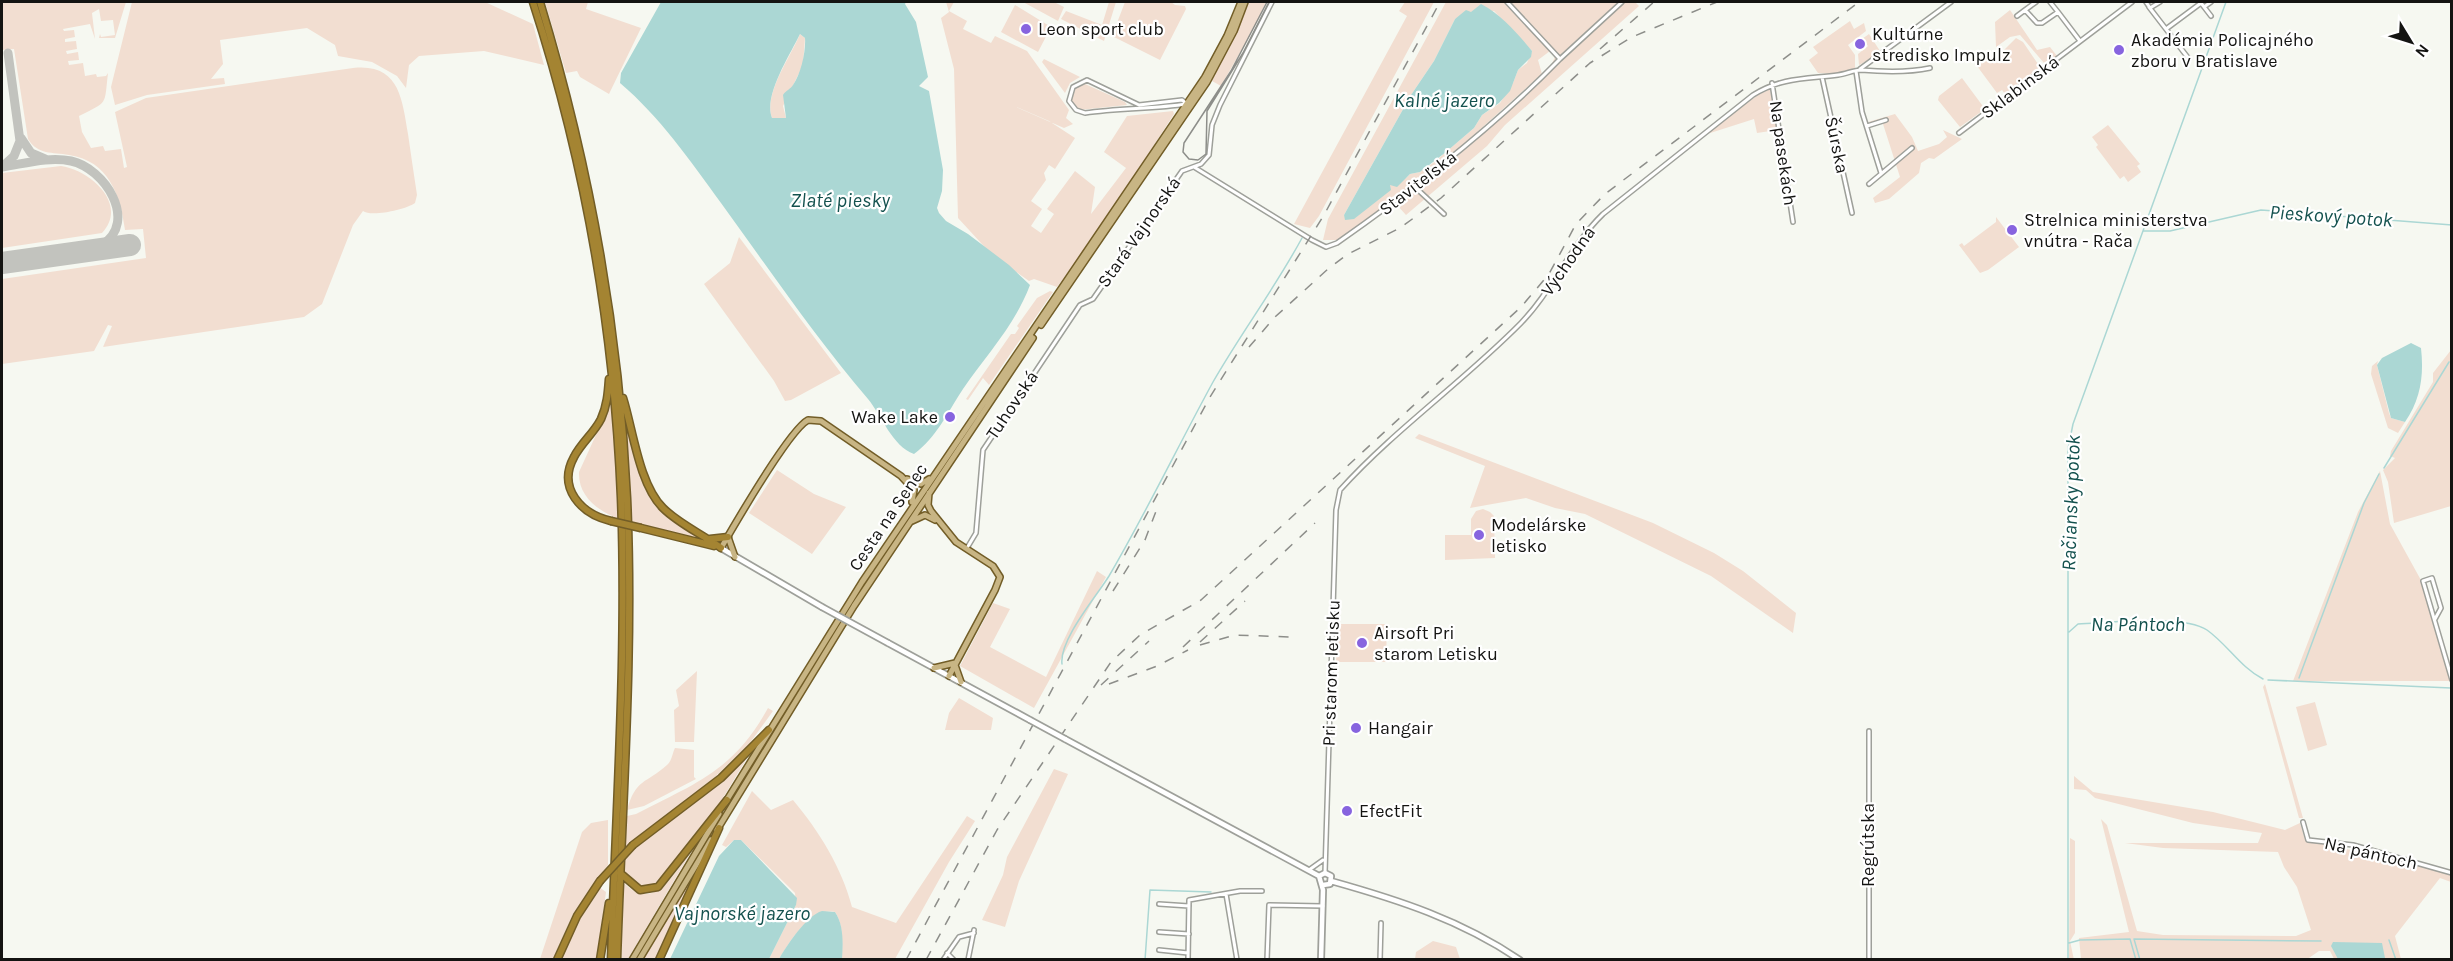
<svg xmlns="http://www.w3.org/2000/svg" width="2453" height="961" viewBox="0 0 2453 961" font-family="Karla,sans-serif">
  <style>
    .green { fill: #f2ded1; fill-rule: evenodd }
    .water { fill: #abd7d4; fill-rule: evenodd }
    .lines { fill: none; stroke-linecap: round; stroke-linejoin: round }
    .stream { stroke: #abd7d4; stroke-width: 1.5 }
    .taxiway { stroke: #c2c3be; stroke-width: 9 }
    .runway { stroke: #c2c3be; stroke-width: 22 }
    .street-casing { stroke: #9ea09a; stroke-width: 6 }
    .secondary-casing { stroke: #9ea09a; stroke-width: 8 }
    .primary-casing { stroke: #725d27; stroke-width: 8 }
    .highway-casing { stroke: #725d27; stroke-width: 9 }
    .street { stroke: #fff; stroke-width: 3 }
    .secondary { stroke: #fff; stroke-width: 4.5 }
    .primary { stroke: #c8b584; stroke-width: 5 }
    .highway { stroke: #a48432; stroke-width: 6 }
    .tram { stroke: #8d8e8a; stroke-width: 1.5 }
    .rail { stroke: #8d8e8a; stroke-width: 1.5; stroke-dasharray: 10 10; stroke-linecap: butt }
    .secondary-bridge-casing { stroke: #9ea09a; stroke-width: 8; stroke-linecap: butt }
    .highway-bridge-casing { stroke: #725d27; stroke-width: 9; stroke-linecap: butt }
    .secondary-bridge { stroke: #fff; stroke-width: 4.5 }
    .highway-bridge { stroke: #a48432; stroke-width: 6 }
    .poi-dot { fill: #8764df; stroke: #fff; stroke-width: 2 }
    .labels { text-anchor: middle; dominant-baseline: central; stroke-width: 4.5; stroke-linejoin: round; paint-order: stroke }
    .poi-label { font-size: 18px; fill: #141412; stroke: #fff; text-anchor: start }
    .street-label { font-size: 18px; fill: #141412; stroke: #fff }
    .water-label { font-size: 20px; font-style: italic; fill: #13514e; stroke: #fff }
  </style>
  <rect width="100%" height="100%" fill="#f6f8f1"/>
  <path class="green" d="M 2,2 L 126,2 L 115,38 L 99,38 L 100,34 L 101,37 L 115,35 L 113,20 L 101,21 L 99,9 L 92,13 L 95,39 L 90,24 L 63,29 L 64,31 L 74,30 L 75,37 L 65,39 L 65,42 L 76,41 L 77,49 L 66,51 L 67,54 L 78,52 L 79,60 L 68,61 L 69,65 L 83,63 L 85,76 L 96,74 L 97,77 L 106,76 L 108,73 C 104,106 109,101 79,116 L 82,132 L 91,148 L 103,146 L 105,151 L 121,149 L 124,168 L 127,167 L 115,112 L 146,98 L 353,68 C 399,63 402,98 408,134 C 411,155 414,175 417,195 L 415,203 C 405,210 371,217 363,211 L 353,225 L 322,304 L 304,317 L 103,347 L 112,326 L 108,325 L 94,351 L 2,364 L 2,279 L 146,258 L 143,229 L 125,230 C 120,195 109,161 69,155 C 52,152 38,155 28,139 L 14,49 L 2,50 Z
    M 132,2 L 485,2 L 533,24 L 544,65 L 484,51 L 419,56 L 409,65 L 406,88 L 397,76 L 372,62 L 338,56 L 335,45 L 307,28 L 220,40 L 223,64 L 211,79 L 224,78 L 225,84 L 147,95 L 115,105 L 111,87 Z
    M 545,2 L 588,2 L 586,9 L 641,28 L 609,94 L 580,77 L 577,71 L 566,73 Z
    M 946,2 L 954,2 L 949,11 L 967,21 L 963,29 L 991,43 L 995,36 L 1027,51 L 1069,110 L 1066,118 L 1073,124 L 1064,128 L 1014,106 L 1049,121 L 1075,138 L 1055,169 L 1049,165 L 1044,173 L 1046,180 L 1031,201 L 1042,209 L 1031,226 L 1041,233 L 1054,214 L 1047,209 L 1075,171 L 1095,187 L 1091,214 L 1126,168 L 1104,152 L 1127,116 L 1173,111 L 1174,114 L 1099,231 L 1057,287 L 1034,279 L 1029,281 L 992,255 L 958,218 L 954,69 L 941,18 L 949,12 Z
    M 1023,2 L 1054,2 L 1064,7 L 1058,21 Z
    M 1109,2 L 1116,2 L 1104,41 L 1061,19 L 1066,11 L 1102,25 Z
    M 1125,2 L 1171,2 L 1175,5 L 1185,6 L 1186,9 L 1160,60 L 1112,36 Z
    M 1249,2 L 1266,2 L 1254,28 L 1221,86 L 1212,81 Z
    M 1405,2 L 1434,2 L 1319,216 L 1310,228 L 1294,224 L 1407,16 L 1399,11 Z
    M 1446,2 L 1635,2 L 1639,6 L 1505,125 L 1487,146 L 1406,215 L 1397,205 C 1425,184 1550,83 1555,56 L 1550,51 L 1538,60 L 1542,74 L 1439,166 L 1339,240 L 1323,240 L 1328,219 ZM 1494,11 L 1532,51 L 1527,63 L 1518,70 L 1513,83 L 1500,103 L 1482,115 L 1474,128 L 1433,163 L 1420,172 L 1410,174 C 1405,181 1397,180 1390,185 C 1373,196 1366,215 1346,218 L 1344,215 L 1411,95 L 1434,61 L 1455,19 L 1471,12 Z
    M 1015,5 L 1051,27 L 1038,52 L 1001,32 Z
    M 2010,10 L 2037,50 L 2050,47 L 2057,56 L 2044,63 L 2020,35 L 2010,37 L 1996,47 L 1995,22 Z
    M 1850,21 L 1854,29 L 1864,23 L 1866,31 L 1848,45 L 1855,55 L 1855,69 L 1834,74 L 1818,73 L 1809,60 L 1818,53 L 1813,47 Z
    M 800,34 L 805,38 L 803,65 L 783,106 L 786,118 L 772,118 C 763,95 791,56 800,34 Z
    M 1869,34 L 1880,51 L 1880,54 L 1859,65 L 1858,54 L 1868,46 L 1862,39 Z
    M 2016,38 L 2023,42 L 2040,67 L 2005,94 L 2002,90 L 1997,93 L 1977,66 L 1996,52 L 2002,52 Z
    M 1044,59 L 1080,77 L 1070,83 L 1065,93 L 1042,62 Z
    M 1962,78 L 1985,109 L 1960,127 L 1938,100 L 1939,96 Z
    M 1085,84 L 1125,102 L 1127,105 L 1079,110 C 1070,104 1069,96 1075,87 Z
    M 1770,89 L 1777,130 L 1757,133 L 1754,119 L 1704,135 L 1758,95 Z
    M 1895,114 L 1912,137 L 1918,151 L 1939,144 L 1947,137 L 1943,130 L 1962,139 L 1934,159 L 1929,158 L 1921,163 L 1919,173 L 1889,199 L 1875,203 L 1873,198 L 1900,177 L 1883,124 L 1868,122 Z
    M 2108,125 L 2140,164 L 2137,166 L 2141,172 L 2128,182 L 2124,176 L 2120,179 L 2096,147 L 2098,145 L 2092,137 Z
    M 61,166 C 90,170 129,204 102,233 L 2,248 L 2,173 Z
    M 1996,217 L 2019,247 L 1988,270 L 1980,273 L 1959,245 L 1962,243 L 1964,246 L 1996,222 Z
    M 739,237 L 841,373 L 791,400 L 785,401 L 774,381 L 704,284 L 730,263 Z
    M 1050,291 L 1053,292 L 989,385 L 983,378 L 968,400 L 966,399 L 1011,334 L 1015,334 L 1019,328 L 1017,326 L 1037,298 Z
    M 2451,350 L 2451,506 L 2394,523 L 2388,482 L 2383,470 L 2395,458 L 2390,456 L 2391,451 L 2433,382 L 2433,373 Z
    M 2378,361 L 2377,365 L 2389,413 L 2391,418 L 2405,422 L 2398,433 L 2388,428 L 2371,374 L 2372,366 Z
    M 611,402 L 627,421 L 647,490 L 661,510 L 706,541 C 667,531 577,524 579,472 Z
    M 1419,434 L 1653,523 L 1714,553 L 1743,571 L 1796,613 L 1793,633 L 1711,576 L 1585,514 L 1555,508 L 1526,498 L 1470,508 L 1485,466 L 1415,438 Z
    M 777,470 L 814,494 L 846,507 L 812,554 L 749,513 Z
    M 2380,471 L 2390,524 L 2422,582 L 2450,681 L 2293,681 L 2358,512 Z
    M 1483,509 L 1490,512 L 1494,516 L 1495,558 L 1445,560 L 1445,535 L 1471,535 L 1471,519 L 1476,511 Z
    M 1097,571 L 1106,577 L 1034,708 L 960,666 L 993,603 L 1010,609 L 990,647 L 1046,677 Z
    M 1338,624 L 1387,624 L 1386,662 L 1336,662 Z
    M 697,671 L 694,742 L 675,742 L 674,710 L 679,706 L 676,690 Z
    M 2265,684 L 2303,818 L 2299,818 L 2263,687 Z
    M 959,698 L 993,718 L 991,730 L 945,730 L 949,713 Z
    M 2315,702 L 2327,745 L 2308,751 L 2296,707 Z
    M 768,708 L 773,711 L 749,744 L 706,786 L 625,848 L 627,816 L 636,814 C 698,782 733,771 768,708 Z
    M 675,748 L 694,750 L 694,777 L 696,779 L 644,806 L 627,810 C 636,778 646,784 667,765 C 672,761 672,754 675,748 Z
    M 747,758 L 720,803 L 657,885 L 644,889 C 633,882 621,875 625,860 C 628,846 728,776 747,758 Z
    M 1054,769 L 1068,774 L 1019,881 L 1005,927 L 982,920 L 1003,875 L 1007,857 Z
    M 2074,776 L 2093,792 L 2213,812 L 2285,830 L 2300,823 L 2305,840 L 2433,868 L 2451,875 L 2451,882 L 2440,878 L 2395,936 L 2401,959 L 2334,959 L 2330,951 L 2319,951 L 2306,960 L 2081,959 L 2079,938 L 2129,932 L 2101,819 L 2107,825 L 2137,931 L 2163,935 L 2296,936 L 2311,930 L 2297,887 L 2284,867 L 2278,852 L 2163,848 L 2125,843 L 2258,843 L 2262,833 L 2193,823 L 2095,798 L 2086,790 L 2074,789 Z
    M 752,791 L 771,810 L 793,800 C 819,831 842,868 852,907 L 896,923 L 967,816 L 975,821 L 949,862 L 895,959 L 842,959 C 842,944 844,925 835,912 C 811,907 790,941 779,959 L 769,959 L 796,905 L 795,893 L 741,840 L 734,840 L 726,847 L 722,845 Z
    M 608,820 L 608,865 L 573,914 L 553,959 L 540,959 L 582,832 L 591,823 Z
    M 2070,838 L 2075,841 L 2075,933 L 2070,941 L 2074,960 L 2069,959 Z
    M 694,847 L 628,959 L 621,960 L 624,883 C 655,915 676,870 694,847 Z
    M 700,863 L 657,959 L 643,960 L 648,950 Z
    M 599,887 L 606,892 L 597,959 L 560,960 L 571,933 Z
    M 1433,941 L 1456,947 L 1460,959 L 1415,959 L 1416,952 Z"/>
  <path class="water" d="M 661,2 L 906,2 L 905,4 L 916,22 L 928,77 L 919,86 L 929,91 L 943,170 L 942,191 L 937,208 L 939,213 L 946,221 L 968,234 L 1009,265 L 1030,285 C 1015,325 987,354 963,389 C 947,413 937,437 914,454 C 892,446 882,416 868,399 C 815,337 769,269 721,203 C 689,159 660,117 620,83 L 621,73 ZM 800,34 L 805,38 C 806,51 801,74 793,85 C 791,89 786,90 783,95 L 786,118 L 772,118 C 763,96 790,55 800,34 Z
    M 1481,4 C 1502,15 1517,33 1532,51 L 1531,57 L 1518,70 L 1510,91 L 1499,103 L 1482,115 L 1474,128 L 1446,152 L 1420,172 L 1410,174 L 1397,187 L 1390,185 L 1391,190 L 1354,219 L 1345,220 L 1344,215 L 1411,95 L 1434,61 L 1455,19 L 1466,10 L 1471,12 Z
    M 2411,343 L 2421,348 C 2424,375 2421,399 2405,422 L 2391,418 L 2377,365 L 2382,358 Z
    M 734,840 L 741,840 L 797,898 L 796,905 L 769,959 L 670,959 L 719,856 Z
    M 822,911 L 835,912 C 844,925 843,944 842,959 L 779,959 C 787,945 807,915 822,911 Z
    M 2333,942 L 2382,943 L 2385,958 L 2338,959 L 2331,946 Z"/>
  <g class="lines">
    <path class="stream" d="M 2144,231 L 2170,231 L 2261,210 L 2452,225
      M 2384,468 L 2449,362
      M 2069,632 L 2078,624 C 2108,623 2184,614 2207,630 C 2228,645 2240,667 2263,679
      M 1062,664 C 1059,640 1096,597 1109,576 C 1146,513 1178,446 1213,382 C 1241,333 1275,288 1302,238
      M 2299,678 L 2364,503 L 2379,474
      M 2268,680 L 2451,688
      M 2389,940 L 2396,960
      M 2069,943 L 2080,940 L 2130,939 L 2136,960
      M 1145,960 L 1150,890 L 1211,892
      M 2068,960 L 2068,449 L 2073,424 L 2226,2
      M 2140,960 L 2134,939 L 2321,941"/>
    <path class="taxiway" d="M 21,138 L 31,153 L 45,159
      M 3,166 L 14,156 L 20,141 L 8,53
      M 2,167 C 23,164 49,156 71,161 C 104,168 139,221 102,245 C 90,253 71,253 56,255"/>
    <path class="runway" d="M 2,263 L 130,245"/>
    <defs>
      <path id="street" d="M 2036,2 L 2025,10 L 2037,23 L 2042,23 L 2058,12 L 2050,2
        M 2146,2 L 2150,8 L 2160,2
        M 2201,3 L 2211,16
        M 2149,7 L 2189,59
        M 2204,7 L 2211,2
        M 2058,12 L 2080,41
        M 2017,16 L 2025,10
        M 2166,29 L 2201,3
        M 1560,59 L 1622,2
        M 1860,69 L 1951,2
        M 1856,71 L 1862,112 L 1881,173
        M 1822,77 L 1852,213
        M 1772,83 L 1793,222
        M 1187,104 L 1182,100 L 1139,105 L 1087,80 L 1073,87 L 1069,101 L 1076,110 L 1085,113 C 1119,108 1153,109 1187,104
        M 1867,126 L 1886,120
        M 1959,133 L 2132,2
        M 1194,167 L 1312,240 L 1326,247 L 1337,243 C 1417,187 1493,128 1560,59 L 1507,2
        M 1869,184 L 1912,148
        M 1416,188 L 1444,214
        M 967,548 L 976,533 L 983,450 L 1080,305 L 1093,299 L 1182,171 L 1201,164 L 1209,155 L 1212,125 L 1220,105 L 1272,2
        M 2435,619 L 2441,608 L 2432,578 L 2423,581 L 2452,680
        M 2303,822 L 2308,840 L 2353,845 L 2452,873
        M 1309,870 L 1323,860
        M 1325,873 L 1336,510 L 1340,490 C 1394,430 1464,381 1521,323 C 1553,290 1570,246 1603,214 L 1753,95 C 1782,77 1806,79 1838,75 C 1846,74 1854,70 1861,70 C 1884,72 1907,73 1930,68
        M 1226,894 L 1237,960
        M 1159,904 L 1189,906
        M 1159,932 L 1189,934
        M 1159,950 L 1188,953
        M 947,953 L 954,960
        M 943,960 L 959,937 L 974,933
        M 968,960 L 974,930
        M 1188,960 L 1189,900 L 1240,891 L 1262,891
        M 1267,960 L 1269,905 L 1323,906
        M 1380,960 L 1381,923
        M 1869,960 L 1869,731"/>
      <path id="secondary" d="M 721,548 L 822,607
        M 888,643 L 1030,720
        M 1065,739 L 1319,876
        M 1319,876 L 1323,890 L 1321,960
        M 1319,876 L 1325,873 L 1331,876 L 1330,884 L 1323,885
        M 1331,881 C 1399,900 1461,920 1520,960"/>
      <path id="primary" d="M 1041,325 L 1207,82 L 1234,31 L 1245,2
        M 907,479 L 921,484 L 929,479
        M 929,493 L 928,505 L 931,511 L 956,542 L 993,566 L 1000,577 L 995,590 L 949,676
        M 912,521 L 925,515 L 935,520
        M 728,537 L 735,557
        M 721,548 C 735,524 789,430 808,420 L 821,421 L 901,476 L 914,490 L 912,502
        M 955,665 L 961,682
        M 934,668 L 955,663
        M 725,803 L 862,582 L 1205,77 L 1227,36 L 1241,2
        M 717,830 L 854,606 L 1033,338
        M 632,960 L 719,814
        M 639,960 L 711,840"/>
      <path id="highway" d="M 533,2 C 585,162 614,330 621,498 C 627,651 616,806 611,960
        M 540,2 C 589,163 619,329 627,498 C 634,651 622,806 617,960
        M 609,379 C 608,393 607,406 601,419 C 594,433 581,443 574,457 C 557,488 581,514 611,521
        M 623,398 C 633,430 639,484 663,508 C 679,524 702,534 721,548
        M 641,528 L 714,546
        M 710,539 L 728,537
        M 633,845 L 721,778 L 769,730
        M 620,873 L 640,890 L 658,887 L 727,800
        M 557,960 L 577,916 L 600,881
        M 600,960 L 609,903
        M 659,960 L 719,828"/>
    </defs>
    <use href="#street" class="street-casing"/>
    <use href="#secondary" class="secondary-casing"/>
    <use href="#primary" class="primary-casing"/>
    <use href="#highway" class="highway-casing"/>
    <use href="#street" class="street"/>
    <use href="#secondary" class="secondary"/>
    <use href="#primary" class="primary"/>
    <use href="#highway" class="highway"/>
    <path class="tram" d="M 1267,2 L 1231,71 L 1184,143 L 1183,152 L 1189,159 L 1198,160 L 1206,154 L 1207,111 L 1243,53 L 1269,2"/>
    <path class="rail" d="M 1600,49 L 1654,2
      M 1249,347 L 1275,317 L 1328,269 L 1348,254 L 1400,228 L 1441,198 L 1590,63 L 1632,37 L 1717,2
      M 1113,591 L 1145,540 L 1158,506
      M 1200,642 L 1245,601
      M 1200,645 L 1235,635 L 1291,637
      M 1183,647 L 1315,523
      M 1109,684 L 1157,666 L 1188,650
      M 1101,685 L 1149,641
      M 906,960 L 1210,397 L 1324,215 L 1440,2
      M 926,960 L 997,830 L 1111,662 L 1140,635 L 1201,600 L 1521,307 L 1549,274 L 1576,224 L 1605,194 L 1859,2"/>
    <defs>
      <path id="secondary-bridge" d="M 822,607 L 888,643
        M 1030,720 L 1065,739"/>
      <path id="highway-bridge" d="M 611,521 L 641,528
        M 600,881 L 633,845"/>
    </defs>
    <use href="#secondary-bridge" class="secondary-bridge-casing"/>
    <use href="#highway-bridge" class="highway-bridge-casing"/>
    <use href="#secondary-bridge" class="secondary-bridge"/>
    <use href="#highway-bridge" class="highway-bridge"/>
  </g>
  <g class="poi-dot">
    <circle cx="1026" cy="29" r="6"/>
    <circle cx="1860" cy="44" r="6"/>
    <circle cx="2119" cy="50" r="6"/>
    <circle cx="2012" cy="230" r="6"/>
    <circle cx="950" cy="417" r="6"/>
    <circle cx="1479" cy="535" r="6"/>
    <circle cx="1362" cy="643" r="6"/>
    <circle cx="1356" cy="728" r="6"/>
    <circle cx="1347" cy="811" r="6"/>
  </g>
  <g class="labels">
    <g class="poi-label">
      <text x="1038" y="29">Leon sport club</text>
      <text x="1872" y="34">Kultúrne<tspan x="1872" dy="21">stredisko Impulz</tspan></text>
      <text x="2131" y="40">Akadémia Policajného<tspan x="2131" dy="21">zboru v Bratislave</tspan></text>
      <text x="2024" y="220">Strelnica ministerstva<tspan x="2024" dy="21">vnútra - Rača</tspan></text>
      <text x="938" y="417" text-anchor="end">Wake Lake</text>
      <text x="1491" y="525">Modelárske<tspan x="1491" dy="21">letisko</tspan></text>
      <text x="1374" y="633">Airsoft Pri<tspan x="1374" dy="21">starom Letisku</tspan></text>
      <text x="1368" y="728">Hangair</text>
      <text x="1359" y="811">EfectFit</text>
    </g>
    <g class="street-label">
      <text transform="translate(2020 87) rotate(-37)">Sklabinská</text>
      <text transform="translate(1837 145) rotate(78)">Šúrska</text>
      <text transform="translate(1783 153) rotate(82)">Na pasekách</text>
      <text transform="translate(1418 183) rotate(-38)">Staviteľská</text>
      <text transform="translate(1139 232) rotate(-55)">Stará Vajnorská</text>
      <text transform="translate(1568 261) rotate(-55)">Východná</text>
      <text transform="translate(1012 405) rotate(-56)">Tuhovská</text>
      <text transform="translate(888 517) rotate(-56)">Cesta na Senec</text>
      <text transform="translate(1331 673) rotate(-88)">Pri starom letisku</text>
      <text transform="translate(1868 845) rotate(-90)">Regrútska</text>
      <text transform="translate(2371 853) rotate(13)">Na pántoch</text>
    </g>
    <g class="water-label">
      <text x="1444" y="100">Kalné jazero</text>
      <text x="840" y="200">Zlaté piesky</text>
      <text transform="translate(2331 216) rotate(4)">Pieskový potok</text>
      <text transform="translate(2071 503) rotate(-88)">Račiansky potok</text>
      <text x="2138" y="624">Na Pántoch</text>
      <text x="742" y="913">Vajnorské jazero</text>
    </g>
  </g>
  <rect width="2453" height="961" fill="none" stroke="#141412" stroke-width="6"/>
  <g transform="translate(2411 42) rotate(128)" stroke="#ffffff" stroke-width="4.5" paint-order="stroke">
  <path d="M0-4.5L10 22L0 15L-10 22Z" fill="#141412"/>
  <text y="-9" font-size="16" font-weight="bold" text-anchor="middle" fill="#141412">N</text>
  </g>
</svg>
